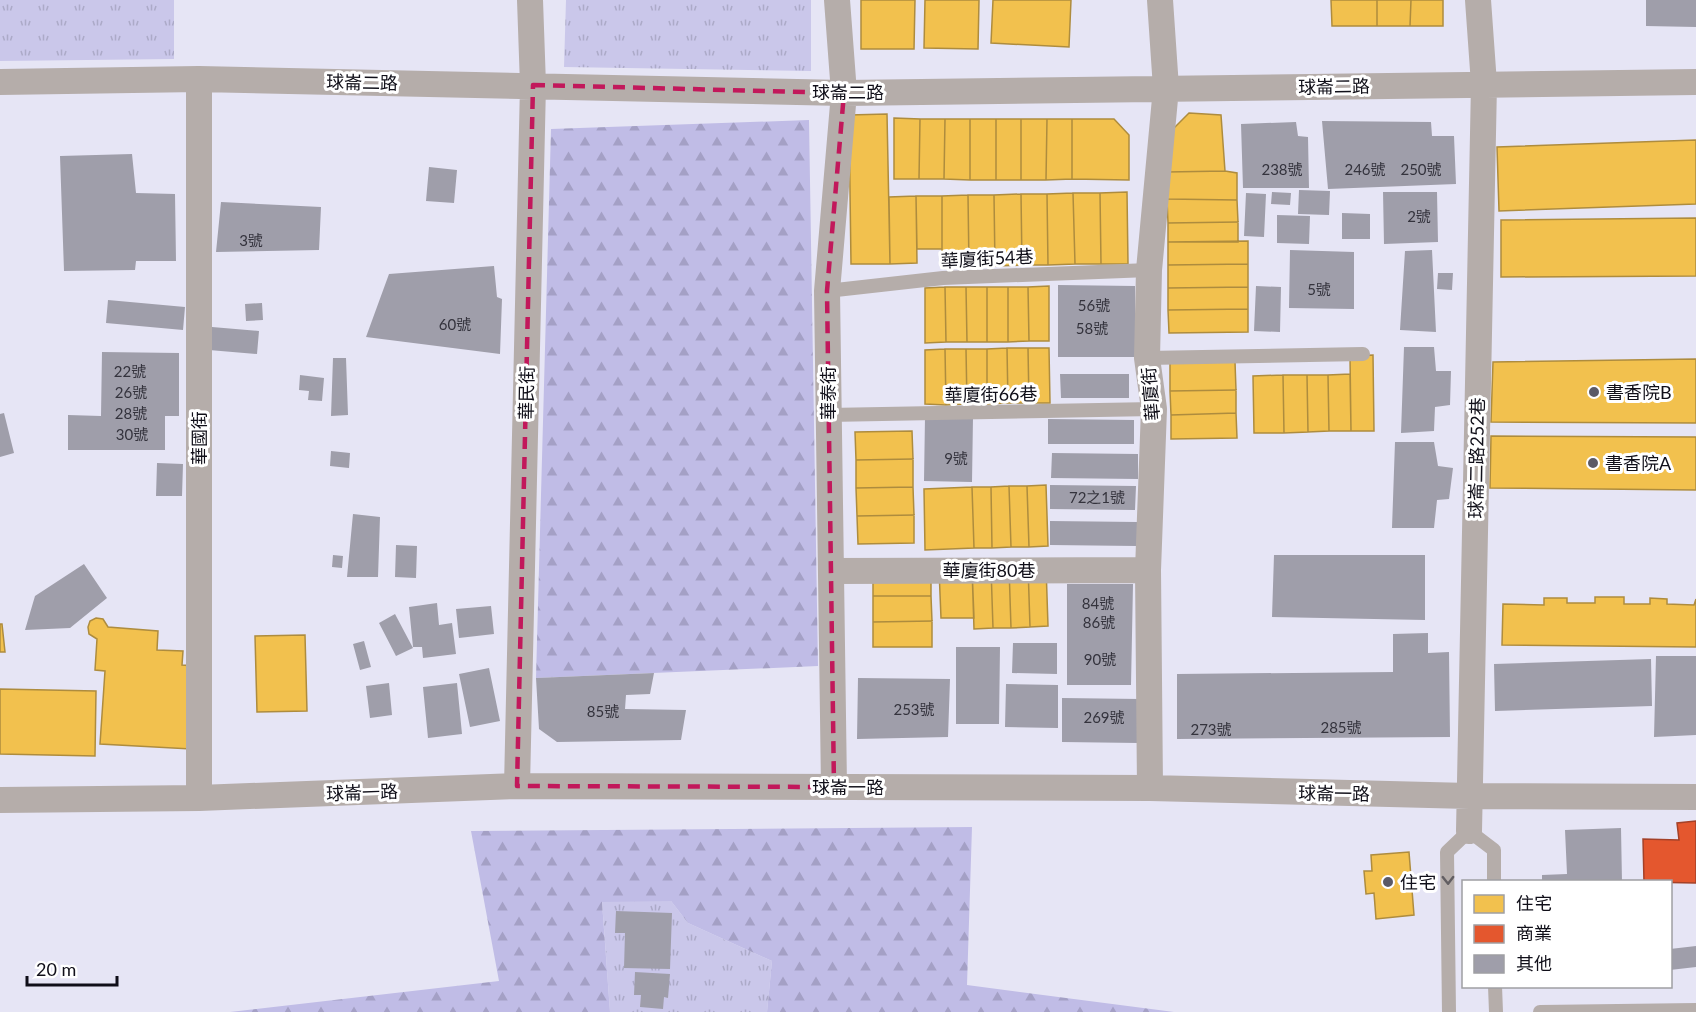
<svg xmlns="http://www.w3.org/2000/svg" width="1696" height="1012" viewBox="0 0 1696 1012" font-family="Lato,'Noto Sans TC',sans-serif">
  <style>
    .grass { fill: url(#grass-tufts) }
    .forest { fill: url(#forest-firs) }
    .homes { fill: #f2c14e; stroke: #ae8c3e; stroke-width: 1.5 }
    .shops { fill: #e4572e; stroke: #a44128; stroke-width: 1.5 }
    .building { fill: #9f9eaa }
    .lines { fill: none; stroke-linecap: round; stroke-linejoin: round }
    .service { stroke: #b5adaa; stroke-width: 14 }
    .minor { stroke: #b5adaa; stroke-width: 26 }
    .oneway { stroke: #625e62 }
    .marked { fill: none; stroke: #c2185b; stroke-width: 4.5; stroke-dasharray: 12 8; stroke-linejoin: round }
    .poi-dot { fill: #5b5a66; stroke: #fff; stroke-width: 2 }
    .labels { text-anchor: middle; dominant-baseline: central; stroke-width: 6; stroke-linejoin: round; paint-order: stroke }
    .number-label { font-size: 15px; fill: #34333d }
    .street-label { font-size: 18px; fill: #100f19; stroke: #fff }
    .poi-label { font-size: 18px; fill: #100f19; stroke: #fff; text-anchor: start }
  </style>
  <defs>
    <pattern id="grass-tufts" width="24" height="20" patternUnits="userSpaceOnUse" patternTransform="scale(1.5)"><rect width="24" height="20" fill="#cac7ea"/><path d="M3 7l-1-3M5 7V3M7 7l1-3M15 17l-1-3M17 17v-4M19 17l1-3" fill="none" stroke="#acaac8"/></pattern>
    <pattern id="forest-firs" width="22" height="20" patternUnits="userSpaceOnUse" patternTransform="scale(1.5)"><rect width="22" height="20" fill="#c0bce6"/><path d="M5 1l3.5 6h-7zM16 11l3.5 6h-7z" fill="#a4a0c5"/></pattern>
  </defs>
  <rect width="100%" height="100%" fill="#e6e5f5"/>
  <path class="grass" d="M 0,0 L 174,0 L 174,59 L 0,61 Z
    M 566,0 L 811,0 L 811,71 L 564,67 Z
    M 602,901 L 671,901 L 688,923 L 772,961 L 767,1012 L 610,1012 Z"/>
  <path class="forest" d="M 809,120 L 818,666 L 536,678 L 551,129 Z
    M 972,827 L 967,985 L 1174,1012 L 767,1012 L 772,961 L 688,923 L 671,901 L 602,902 L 610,1012 L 230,1012 L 499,981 L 471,831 Z"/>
  <path class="homes" d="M 861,0 L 915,0 L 914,49 L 861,49 Z
    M 925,0 L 979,0 L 978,49 L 924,48 Z
    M 993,0 L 1071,0 L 1069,47 L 991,43 Z
    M 1331,0 L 1377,0 L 1377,26 L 1332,26 Z
    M 1377,0 L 1411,0 L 1410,26 L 1377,26 Z
    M 1411,0 L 1443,0 L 1443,26 L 1410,26 Z
    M 1189,113 L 1221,115 L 1225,171 L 1167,172 L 1166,136 Z
    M 887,114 L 890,264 L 851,264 L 849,115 Z
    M 894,118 L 920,119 L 919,179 L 894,179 Z
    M 920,119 L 945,119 L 944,179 L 919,179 Z
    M 945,119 L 970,119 L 970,180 L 944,179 Z
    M 970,119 L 996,119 L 996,180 L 970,180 Z
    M 996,119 L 1021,119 L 1021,180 L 996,180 Z
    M 1021,119 L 1047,119 L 1046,180 L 1021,180 Z
    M 1047,119 L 1072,119 L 1072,179 L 1046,180 Z
    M 1072,119 L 1114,119 L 1129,135 L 1129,180 L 1072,179 Z
    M 1696,140 L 1696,204 L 1499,211 L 1497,147 Z
    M 1225,171 L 1237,173 L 1237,200 L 1167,199 L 1167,172 Z
    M 1127,192 L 1128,264 L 1101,264 L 1100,193 Z
    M 1073,193 L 1100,193 L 1101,264 L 1075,264 Z
    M 1073,193 L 1075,264 L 1048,265 L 1047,194 Z
    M 1021,194 L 1047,194 L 1048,265 L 1022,265 Z
    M 1021,194 L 1022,265 L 995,266 L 994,195 Z
    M 968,195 L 994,195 L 995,266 L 969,266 Z
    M 968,195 L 969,266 L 942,267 L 942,196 Z
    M 916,196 L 917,263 L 890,264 L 889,197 Z
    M 916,196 L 942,196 L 942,249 L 917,249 Z
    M 1167,199 L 1237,200 L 1238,222 L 1168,223 Z
    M 1696,218 L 1696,276 L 1501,277 L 1501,220 Z
    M 1238,222 L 1238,242 L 1168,242 L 1168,223 Z
    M 1248,241 L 1248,264 L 1168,265 L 1168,242 Z
    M 1248,264 L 1248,287 L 1168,288 L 1168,265 Z
    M 1049,286 L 1049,341 L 1029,341 L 1028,287 Z
    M 945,287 L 966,287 L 967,342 L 946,342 Z
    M 945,287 L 946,342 L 925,343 L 925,288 Z
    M 966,287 L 987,287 L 987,342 L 967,342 Z
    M 987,287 L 1008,287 L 1008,342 L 987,342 Z
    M 1008,287 L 1028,287 L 1029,341 L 1008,342 Z
    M 1248,287 L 1248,309 L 1168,310 L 1168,288 Z
    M 1248,309 L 1248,332 L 1169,333 L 1168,310 Z
    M 1007,348 L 1028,348 L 1029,403 L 1008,403 Z
    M 1007,348 L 1008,403 L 987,404 L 987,349 Z
    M 1028,348 L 1049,348 L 1050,403 L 1029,403 Z
    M 945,349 L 966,349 L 967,404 L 946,405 Z
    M 945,349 L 946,405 L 925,404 L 925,350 Z
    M 966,349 L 987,349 L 987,404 L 967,404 Z
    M 1373,355 L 1374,431 L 1351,431 L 1350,356 Z
    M 1696,359 L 1696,423 L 1491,422 L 1493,362 Z
    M 1235,362 L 1236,390 L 1170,391 L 1170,363 Z
    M 1350,374 L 1351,431 L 1329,431 L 1328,375 Z
    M 1283,375 L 1307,375 L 1308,432 L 1284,433 Z
    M 1283,375 L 1284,433 L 1254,433 L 1253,376 Z
    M 1307,375 L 1328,375 L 1329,431 L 1308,432 Z
    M 1236,390 L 1236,413 L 1171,415 L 1170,391 Z
    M 1236,413 L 1237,438 L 1171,439 L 1171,415 Z
    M 912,431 L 913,459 L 856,460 L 855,432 Z
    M 1491,436 L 1696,437 L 1696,490 L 1490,488 Z
    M 913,459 L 913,487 L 856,488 L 856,460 Z
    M 1046,485 L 1048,546 L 1029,547 L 1027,486 Z
    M 1009,486 L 1027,486 L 1029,547 L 1011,547 Z
    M 1009,486 L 1011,547 L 992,548 L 991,487 Z
    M 913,487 L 914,515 L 857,516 L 856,488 Z
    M 972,487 L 974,548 L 925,550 L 924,489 Z
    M 972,487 L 991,487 L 992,548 L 974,548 Z
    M 914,515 L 914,543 L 858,544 L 857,516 Z
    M 1028,566 L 1030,627 L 1011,628 L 1009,567 Z
    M 1028,566 L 1046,566 L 1048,626 L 1030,627 Z
    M 1009,567 L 1011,628 L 993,628 L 991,568 Z
    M 972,568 L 974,618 L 941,618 L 939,569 Z
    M 972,568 L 991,568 L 993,628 L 974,629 Z
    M 873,571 L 931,571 L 931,596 L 873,596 Z
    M 873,596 L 931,596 L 932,621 L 873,622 Z
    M 1595,597 L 1624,597 L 1624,604 L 1650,604 L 1650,598 L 1667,599 L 1667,604 L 1694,605 L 1696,599 L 1696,647 L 1502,645 L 1503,604 L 1544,605 L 1544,598 L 1567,598 L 1567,603 L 1595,603 Z
    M 96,618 L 103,619 L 108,627 L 158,631 L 157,650 L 183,651 L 182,665 L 196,666 L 191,749 L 100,744 L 105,671 L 95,670 L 97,639 L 89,634 L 88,627 L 90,621 Z
    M 932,621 L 932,647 L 873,647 L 873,622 Z
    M 0,624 L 2,624 L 5,652 L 0,652 Z
    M 305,635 L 307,711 L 257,712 L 255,636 Z
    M 0,689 L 96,691 L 95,756 L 0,754 Z
    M 1409,852 L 1414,915 L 1376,919 L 1374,893 L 1366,894 L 1364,871 L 1372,871 L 1371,855 Z"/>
  <path class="shops" d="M 1696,821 L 1696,883 L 1644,882 L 1643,839 L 1679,840 L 1677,823 Z"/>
  <path class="building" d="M 1646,0 L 1696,0 L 1696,27 L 1646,26 Z
    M 1322,121 L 1431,122 L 1432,136 L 1454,136 L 1456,184 L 1328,189 Z
    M 1296,122 L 1298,136 L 1308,137 L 1309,188 L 1243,188 L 1241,124 Z
    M 132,154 L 136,193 L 175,194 L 176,261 L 136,261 L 135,270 L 64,271 L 60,156 Z
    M 429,167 L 457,170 L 454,203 L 426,201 Z
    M 1299,190 L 1330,191 L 1329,215 L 1298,214 Z
    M 1272,192 L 1291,193 L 1290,205 L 1271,204 Z
    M 1383,192 L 1437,192 L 1438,242 L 1384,244 Z
    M 1246,193 L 1266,194 L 1264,237 L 1244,236 Z
    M 221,202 L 321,207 L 319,250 L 216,252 Z
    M 1342,213 L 1370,214 L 1370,239 L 1342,239 Z
    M 1277,215 L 1310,216 L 1309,244 L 1277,243 Z
    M 1290,250 L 1354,252 L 1354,309 L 1289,308 Z
    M 1432,250 L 1436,332 L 1400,330 L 1405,251 Z
    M 494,266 L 497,297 L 502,299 L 500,354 L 366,337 L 389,274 Z
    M 1438,273 L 1453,273 L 1452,290 L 1437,289 Z
    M 1058,285 L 1135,286 L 1135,357 L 1058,357 Z
    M 1256,286 L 1281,287 L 1280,332 L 1254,331 Z
    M 108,300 L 185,307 L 183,330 L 106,323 Z
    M 262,303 L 263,320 L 246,321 L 245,304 Z
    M 212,327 L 259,331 L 257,354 L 209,350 Z
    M 1404,347 L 1434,347 L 1436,371 L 1451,371 L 1450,405 L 1435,407 L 1434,431 L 1401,433 Z
    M 102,352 L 179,353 L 179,416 L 165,416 L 165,450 L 68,450 L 68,415 L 101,416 Z
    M 333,358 L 346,358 L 348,415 L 331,416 Z
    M 1060,374 L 1129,374 L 1129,398 L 1061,398 Z
    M 300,375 L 324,378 L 322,401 L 308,400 L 309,391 L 299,390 Z
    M 4,413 L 14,453 L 0,457 L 0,414 Z
    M 925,417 L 973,417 L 972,482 L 924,481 Z
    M 1048,419 L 1134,420 L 1134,444 L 1048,444 Z
    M 1395,442 L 1434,442 L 1438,466 L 1453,468 L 1449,499 L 1437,500 L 1434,528 L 1392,528 Z
    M 331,451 L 350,453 L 349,468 L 330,466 Z
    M 1052,453 L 1138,454 L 1138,479 L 1051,478 Z
    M 157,463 L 183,464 L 182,496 L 156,496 Z
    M 1050,485 L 1136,486 L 1135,510 L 1050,509 Z
    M 353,514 L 380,517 L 378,577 L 347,577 Z
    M 1050,521 L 1137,522 L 1137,546 L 1050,545 Z
    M 396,545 L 417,546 L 416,578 L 395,577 Z
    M 333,555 L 343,556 L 342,568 L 332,567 Z
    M 1274,555 L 1425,555 L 1425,620 L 1272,617 Z
    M 84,564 L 107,598 L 70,628 L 25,630 L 35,596 Z
    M 1067,584 L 1133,584 L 1131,685 L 1067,685 Z
    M 437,603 L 439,625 L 452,623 L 456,654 L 423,658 L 422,647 L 413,647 L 409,607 Z
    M 491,606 L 494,634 L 459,638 L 456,609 Z
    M 395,614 L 413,648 L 396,656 L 379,623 Z
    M 1428,633 L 1428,653 L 1449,652 L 1450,737 L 1177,739 L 1177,674 L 1393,672 L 1393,634 Z
    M 364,641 L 371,667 L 360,670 L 353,644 Z
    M 1013,643 L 1057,643 L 1057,674 L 1012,673 Z
    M 956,647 L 1000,647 L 999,724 L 956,724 Z
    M 1656,656 L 1696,656 L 1696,735 L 1654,737 Z
    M 1651,659 L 1652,706 L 1495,711 L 1494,664 Z
    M 489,668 L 500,721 L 470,727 L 459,674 Z
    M 654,673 L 650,694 L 626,695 L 625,709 L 686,710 L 681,740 L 557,742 L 539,729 L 536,678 Z
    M 858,678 L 950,679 L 948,737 L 857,739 Z
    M 389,683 L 392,715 L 370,718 L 366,686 Z
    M 457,683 L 462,734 L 428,738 L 423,687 Z
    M 1006,684 L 1058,685 L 1058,728 L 1005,727 Z
    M 1062,698 L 1140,699 L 1139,743 L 1062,742 Z
    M 1621,828 L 1622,882 L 1542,882 L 1542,875 L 1567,874 L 1565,830 Z
    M 616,911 L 672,913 L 670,969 L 624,968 L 625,933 L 615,933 Z
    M 1696,946 L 1696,967 L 1670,970 L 1670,949 Z
    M 635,972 L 670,974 L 668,998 L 664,997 L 663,1009 L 640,1007 L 641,995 L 634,995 Z"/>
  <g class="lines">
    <path class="service" d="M 827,291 L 943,278 L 1149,270
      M 1147,358 L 1363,354
      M 828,415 L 1154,409
      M 1495,986 L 1496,1012
      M 1449,1012 L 1447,852 L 1469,831 L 1494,850 L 1494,882
      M 1540,1012 L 1696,1010"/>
    <path class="minor" d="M 0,82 L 199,79 L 844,93 L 1696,82
      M 831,571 L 1148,570
      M 517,786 L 533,85 L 530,0
      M 834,787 L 827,291 L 844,93 L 837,0
      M 1150,788 L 1148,570 L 1154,409 L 1147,358 L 1149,270 L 1166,88 L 1160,0
      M 199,798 L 199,79
      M 0,800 L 199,798 L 517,786 L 1150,788 L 1469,796 L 1696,797
      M 1469,831 L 1484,84 L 1478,0"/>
  </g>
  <defs><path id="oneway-chevron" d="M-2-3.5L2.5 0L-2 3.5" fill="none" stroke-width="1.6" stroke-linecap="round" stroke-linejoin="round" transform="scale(1.5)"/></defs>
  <use class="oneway" href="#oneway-chevron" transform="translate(1448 880) rotate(89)"/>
  <path class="marked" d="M 533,85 L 844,93 L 827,291 L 834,787 L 517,786 Z"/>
  <g class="poi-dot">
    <circle cx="1594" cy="392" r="6"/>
    <circle cx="1593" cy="463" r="6"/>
    <circle cx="1388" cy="882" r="6"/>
  </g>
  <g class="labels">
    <g class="number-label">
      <text x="1282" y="169">238號</text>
      <text x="1365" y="169">246號</text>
      <text x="1421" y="169">250號</text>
      <text x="1419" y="216">2號</text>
      <text x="251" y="240">3號</text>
      <text x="1319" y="289">5號</text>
      <text x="1094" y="305">56號</text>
      <text x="455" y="324">60號</text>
      <text x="1092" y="328">58號</text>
      <text x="130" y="371">22號</text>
      <text x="131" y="392">26號</text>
      <text x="131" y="413">28號</text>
      <text x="132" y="434">30號</text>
      <text x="956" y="458">9號</text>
      <text x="1097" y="497">72之1號</text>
      <text x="1098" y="603">84號</text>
      <text x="1099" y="622">86號</text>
      <text x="1100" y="659">90號</text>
      <text x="914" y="709">253號</text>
      <text x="603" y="711">85號</text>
      <text x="1104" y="717">269號</text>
      <text x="1341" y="727">285號</text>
      <text x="1211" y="729">273號</text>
    </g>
    <g class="street-label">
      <text transform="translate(362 82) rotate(1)">球崙二路</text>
      <text transform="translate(1334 86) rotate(-1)">球崙二路</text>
      <text x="848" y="92">球崙二路</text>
      <text transform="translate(987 258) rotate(-3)">華廈街54巷</text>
      <text transform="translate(526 393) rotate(-89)">華民街</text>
      <text transform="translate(828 393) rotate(-90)">華泰街</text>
      <text transform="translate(991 394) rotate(-1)">華廈街66巷</text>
      <text transform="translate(1150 394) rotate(-95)">華廈街</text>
      <text transform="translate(199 438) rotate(-90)">華國街</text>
      <text transform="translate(1476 458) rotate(-89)">球崙二路252巷</text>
      <text x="989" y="570">華廈街80巷</text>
      <text x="848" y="787">球崙一路</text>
      <text transform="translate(362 792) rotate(-2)">球崙一路</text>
      <text transform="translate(1334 793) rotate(1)">球崙一路</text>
    </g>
    <g class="poi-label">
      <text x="1606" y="392">書香院B</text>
      <text x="1605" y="463">書香院A</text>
      <text x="1400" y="882">住宅</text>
    </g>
  </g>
  <rect x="1462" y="880" width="210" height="108" fill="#ffffff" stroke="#9f9fa3" stroke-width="1.5"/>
  <rect x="1474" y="895" width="30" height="18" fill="#f2c14e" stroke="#9f9fa3" stroke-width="1.5"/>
  <text x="1516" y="910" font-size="18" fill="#100f19">住宅</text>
  <rect x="1474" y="925" width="30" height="18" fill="#e4572e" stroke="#9f9fa3" stroke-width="1.5"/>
  <text x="1516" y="940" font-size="18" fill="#100f19">商業</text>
  <rect x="1474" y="955" width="30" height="18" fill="#9f9eaa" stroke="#9f9fa3" stroke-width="1.5"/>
  <text x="1516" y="970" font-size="18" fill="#100f19">其他</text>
  <path d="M27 976v9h90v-9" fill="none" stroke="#100f19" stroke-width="3"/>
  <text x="36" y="976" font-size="18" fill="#100f19" stroke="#ffffff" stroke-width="4.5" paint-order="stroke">20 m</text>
</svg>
